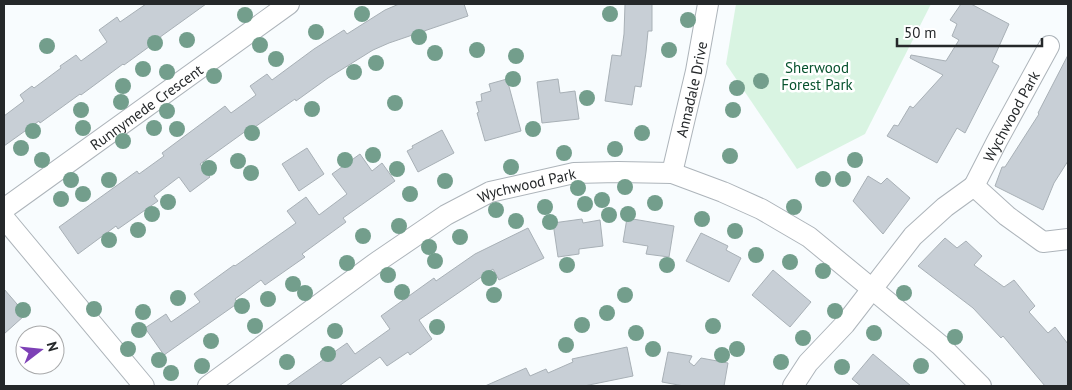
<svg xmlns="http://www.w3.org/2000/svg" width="1072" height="390" viewBox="0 0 1072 390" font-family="'PT Sans',sans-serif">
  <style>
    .green { fill: #d9f4e2 }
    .building { fill: #c8cfd6; stroke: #a8b0b6 }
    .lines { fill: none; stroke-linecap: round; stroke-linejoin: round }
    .minor-casing { stroke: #adb4ba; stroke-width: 22 }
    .minor { stroke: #fff; stroke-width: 20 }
    .tree { fill: #739e8c }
    .labels { text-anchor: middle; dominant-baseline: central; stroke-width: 5; stroke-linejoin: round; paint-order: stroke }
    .park-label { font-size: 15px; fill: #07522e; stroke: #fff }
    .street-label { font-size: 15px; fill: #25282a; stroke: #fff }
  </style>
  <rect width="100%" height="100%" fill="#f8fcfe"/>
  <path class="green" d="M 736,4 L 931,4 L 865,134 L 797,169 L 726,64 Z"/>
  <path class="building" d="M 146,4 L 206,4 L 156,40 L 157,41 L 124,65 L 123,64 L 81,95 L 80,94 L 40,123 L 39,121 L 4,146 L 4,116 L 24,101 L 20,95 L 32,86 L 34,88 L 61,68 L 60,66 L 76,55 L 81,61 L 107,42 L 99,30 L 117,17 L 120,22 Z
    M 399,4 L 464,4 L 468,16 L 389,43 L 373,50 L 328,78 L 296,101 L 295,99 L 252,129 L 250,128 L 200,164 L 210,177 L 190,192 L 179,177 L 154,196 L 158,201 L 118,229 L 116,226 L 78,254 L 59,227 L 137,171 L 139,174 L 164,156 L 162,153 L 225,106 L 231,113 L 256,95 L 250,86 L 267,74 L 272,80 L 314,49 L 344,30 L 347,34 L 385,10 Z
    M 625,4 L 652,4 L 652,31 L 648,31 L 646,52 L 641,87 L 635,86 L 632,105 L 605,101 L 612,55 L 621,56 L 624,34 Z
    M 961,4 L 971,4 L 1009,24 L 992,62 L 999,66 L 965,133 L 957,128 L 937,163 L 887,136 L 894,125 L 898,126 L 910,106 L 913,108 L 943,75 L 910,58 L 911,55 L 946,61 L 959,40 L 952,36 L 957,24 L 950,20 Z
    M 1068,55 L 1068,161 L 1054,183 L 1043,210 L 995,186 L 1002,167 L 1005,167 L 1039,114 L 1038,113 Z
    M 507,79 L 521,131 L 485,141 L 477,113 L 479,112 L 476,102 L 482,101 L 481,94 L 491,91 L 489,84 Z
    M 558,79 L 560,93 L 575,91 L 579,119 L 542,123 L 537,82 Z
    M 442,130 L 454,153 L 418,172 L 407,151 L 413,148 L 412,146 Z
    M 307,148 L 324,174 L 299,191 L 282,164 Z
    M 360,154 L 372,171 L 382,163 L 395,181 L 343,218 L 346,222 L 302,254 L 305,257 L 265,285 L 261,280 L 235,299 L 238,303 L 164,355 L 145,328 L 166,314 L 171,322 L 200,302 L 194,294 L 234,265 L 235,266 L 296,223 L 287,211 L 306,197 L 319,215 L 347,194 L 332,174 Z
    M 868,176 L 881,184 L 887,178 L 910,198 L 883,234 L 853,201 Z
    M 627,218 L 674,226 L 669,257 L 646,254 L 648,246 L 623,242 Z
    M 582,219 L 583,223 L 600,220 L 603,246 L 579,249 L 579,254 L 558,257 L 553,223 Z
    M 528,228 L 544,258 L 499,280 L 493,269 L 419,320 L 432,339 L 410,355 L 408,352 L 387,366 L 380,357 L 339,386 L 286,386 L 347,343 L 355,354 L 390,329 L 381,316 L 434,278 L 436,281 L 475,254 Z
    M 701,233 L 728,246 L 726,250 L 741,258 L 729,282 L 686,261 Z
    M 945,238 L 957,248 L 966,241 L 982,256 L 974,265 L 1004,287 L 1014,280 L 1035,306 L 1029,312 L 1048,333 L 1055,327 L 1068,344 L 1068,386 L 1045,386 L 1003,336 L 1001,338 L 973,308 L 918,266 Z
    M 773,270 L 811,302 L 790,327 L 752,295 Z
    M 4,289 L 23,311 L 21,313 L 24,316 L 4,334 Z
    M 627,347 L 633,376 L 584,386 L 485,386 L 526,368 L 530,376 L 546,369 L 548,373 L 573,362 L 572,359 Z
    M 668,352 L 692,356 L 689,362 L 694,366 L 701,358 L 728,363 L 724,386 L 684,386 L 662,382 Z
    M 873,354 L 911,386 L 861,386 L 852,379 Z"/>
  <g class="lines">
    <defs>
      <g id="minor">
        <path id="s1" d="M 672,173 L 696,71 L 708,4"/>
        <path id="s2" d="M 974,186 L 997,141 L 1049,46"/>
        <path id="s3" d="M 4,209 L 289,4"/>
        <path d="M 4,218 L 144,386"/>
        <path id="s4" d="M 208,386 L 377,262 L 446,215 L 490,192 L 574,173 L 618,172 L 672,173 L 723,192 L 761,209 L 809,237 L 940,345 L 981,386"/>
        <path d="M 793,386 L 808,363 L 845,324 L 913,236 L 945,207 L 974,186 L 1007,216 L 1043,242 L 1068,239"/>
      </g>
    </defs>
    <use href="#minor" class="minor-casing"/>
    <use href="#minor" class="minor"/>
  </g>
  <g class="tree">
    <circle cx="362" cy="14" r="8"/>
    <circle cx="610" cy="14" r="8"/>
    <circle cx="245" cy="15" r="8"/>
    <circle cx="688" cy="20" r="8"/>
    <circle cx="316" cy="32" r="8"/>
    <circle cx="419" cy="37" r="8"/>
    <circle cx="187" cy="40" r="8"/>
    <circle cx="155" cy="43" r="8"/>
    <circle cx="260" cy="45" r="8"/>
    <circle cx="47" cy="46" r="8"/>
    <circle cx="477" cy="50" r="8"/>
    <circle cx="669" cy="50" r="8"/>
    <circle cx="435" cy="53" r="8"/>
    <circle cx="516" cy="56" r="8"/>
    <circle cx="276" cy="59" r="8"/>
    <circle cx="376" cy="63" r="8"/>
    <circle cx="143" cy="69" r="8"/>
    <circle cx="167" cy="72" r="8"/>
    <circle cx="354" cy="72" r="8"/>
    <circle cx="214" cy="76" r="8"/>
    <circle cx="513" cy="79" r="8"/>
    <circle cx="761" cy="81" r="8"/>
    <circle cx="123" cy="86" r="8"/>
    <circle cx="737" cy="88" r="8"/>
    <circle cx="587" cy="98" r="8"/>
    <circle cx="121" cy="102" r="8"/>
    <circle cx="395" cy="103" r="8"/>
    <circle cx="312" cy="109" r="8"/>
    <circle cx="81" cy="110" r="8"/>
    <circle cx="733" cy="110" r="8"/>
    <circle cx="167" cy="111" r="8"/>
    <circle cx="83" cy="128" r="8"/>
    <circle cx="154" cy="128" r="8"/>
    <circle cx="177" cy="129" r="8"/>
    <circle cx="533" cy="129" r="8"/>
    <circle cx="33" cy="131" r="8"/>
    <circle cx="252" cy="133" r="8"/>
    <circle cx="642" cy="133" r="8"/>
    <circle cx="123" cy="141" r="8"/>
    <circle cx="21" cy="148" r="8"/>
    <circle cx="615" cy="149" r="8"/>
    <circle cx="564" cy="153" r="8"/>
    <circle cx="373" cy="155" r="8"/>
    <circle cx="730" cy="156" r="8"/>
    <circle cx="42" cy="160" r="8"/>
    <circle cx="345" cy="160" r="8"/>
    <circle cx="855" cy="160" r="8"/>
    <circle cx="238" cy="161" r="8"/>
    <circle cx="511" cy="167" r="8"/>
    <circle cx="209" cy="168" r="8"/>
    <circle cx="397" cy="169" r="8"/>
    <circle cx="251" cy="173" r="8"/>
    <circle cx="823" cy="179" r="8"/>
    <circle cx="843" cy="179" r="8"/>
    <circle cx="71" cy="180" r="8"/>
    <circle cx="109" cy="180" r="8"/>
    <circle cx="445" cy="181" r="8"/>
    <circle cx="625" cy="187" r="8"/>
    <circle cx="578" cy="188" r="8"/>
    <circle cx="83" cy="194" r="8"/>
    <circle cx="410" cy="194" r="8"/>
    <circle cx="61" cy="199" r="8"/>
    <circle cx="602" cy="200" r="8"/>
    <circle cx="168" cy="202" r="8"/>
    <circle cx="655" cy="203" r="8"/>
    <circle cx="585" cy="204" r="8"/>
    <circle cx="545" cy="207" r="8"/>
    <circle cx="794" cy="207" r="8"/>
    <circle cx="496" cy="210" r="8"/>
    <circle cx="152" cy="214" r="8"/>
    <circle cx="628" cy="214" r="8"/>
    <circle cx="609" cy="215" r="8"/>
    <circle cx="702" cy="219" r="8"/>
    <circle cx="516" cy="221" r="8"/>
    <circle cx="550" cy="222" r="8"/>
    <circle cx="399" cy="226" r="8"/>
    <circle cx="138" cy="230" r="8"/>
    <circle cx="735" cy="231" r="8"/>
    <circle cx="363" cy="236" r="8"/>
    <circle cx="460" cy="237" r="8"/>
    <circle cx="109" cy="240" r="8"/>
    <circle cx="429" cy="247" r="8"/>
    <circle cx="756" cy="255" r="8"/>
    <circle cx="435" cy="261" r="8"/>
    <circle cx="790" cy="262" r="8"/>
    <circle cx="347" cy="263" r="8"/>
    <circle cx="567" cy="265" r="8"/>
    <circle cx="667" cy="265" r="8"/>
    <circle cx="823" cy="271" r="8"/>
    <circle cx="388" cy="275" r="8"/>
    <circle cx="489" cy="278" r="8"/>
    <circle cx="293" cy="284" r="8"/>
    <circle cx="402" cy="292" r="8"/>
    <circle cx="305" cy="293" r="8"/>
    <circle cx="904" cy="293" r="8"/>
    <circle cx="494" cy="295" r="8"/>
    <circle cx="625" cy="295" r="8"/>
    <circle cx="178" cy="298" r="8"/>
    <circle cx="268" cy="299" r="8"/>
    <circle cx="242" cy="306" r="8"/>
    <circle cx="94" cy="309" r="8"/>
    <circle cx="23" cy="310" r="8"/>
    <circle cx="835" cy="311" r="8"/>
    <circle cx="143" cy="312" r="8"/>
    <circle cx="607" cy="313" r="8"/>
    <circle cx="582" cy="325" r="8"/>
    <circle cx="255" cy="326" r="8"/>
    <circle cx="713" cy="326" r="8"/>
    <circle cx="437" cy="327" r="8"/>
    <circle cx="139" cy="330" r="8"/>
    <circle cx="335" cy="331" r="8"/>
    <circle cx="636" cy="333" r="8"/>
    <circle cx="874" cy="333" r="8"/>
    <circle cx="955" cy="337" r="8"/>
    <circle cx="803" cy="338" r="8"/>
    <circle cx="211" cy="341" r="8"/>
    <circle cx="566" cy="345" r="8"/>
    <circle cx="128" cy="349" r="8"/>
    <circle cx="653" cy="349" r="8"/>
    <circle cx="737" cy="349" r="8"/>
    <circle cx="328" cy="354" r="8"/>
    <circle cx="722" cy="355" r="8"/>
    <circle cx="159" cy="360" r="8"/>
    <circle cx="287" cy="362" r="8"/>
    <circle cx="781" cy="362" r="8"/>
    <circle cx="202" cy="366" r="8"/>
    <circle cx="921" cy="366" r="8"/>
    <circle cx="842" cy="367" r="8"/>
    <circle cx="171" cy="373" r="8"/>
  </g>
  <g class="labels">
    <g class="park-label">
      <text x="817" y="67">Sherwood<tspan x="817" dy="17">Forest Park</tspan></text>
    </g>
    <g class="street-label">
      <text stroke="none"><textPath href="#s1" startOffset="86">Annadale Drive</textPath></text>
      <text stroke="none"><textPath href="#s3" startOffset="175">Runnymede Crescent</textPath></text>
      <text stroke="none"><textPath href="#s2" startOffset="79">Wychwood Park</textPath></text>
      <text stroke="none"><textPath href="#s4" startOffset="380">Wychwood Park</textPath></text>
    </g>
  </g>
  <rect width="1072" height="390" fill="none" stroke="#25282a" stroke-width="10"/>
  <g transform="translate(40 350) rotate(74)"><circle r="24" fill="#ffffff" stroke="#a8a9aa"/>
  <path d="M0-4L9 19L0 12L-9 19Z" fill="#7d40b6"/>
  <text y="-8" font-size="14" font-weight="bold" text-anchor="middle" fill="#25282a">N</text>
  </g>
  <path d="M897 38v8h145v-8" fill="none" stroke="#25282a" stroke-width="2.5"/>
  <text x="904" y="38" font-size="15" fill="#25282a" stroke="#ffffff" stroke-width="4" paint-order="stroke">50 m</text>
</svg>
